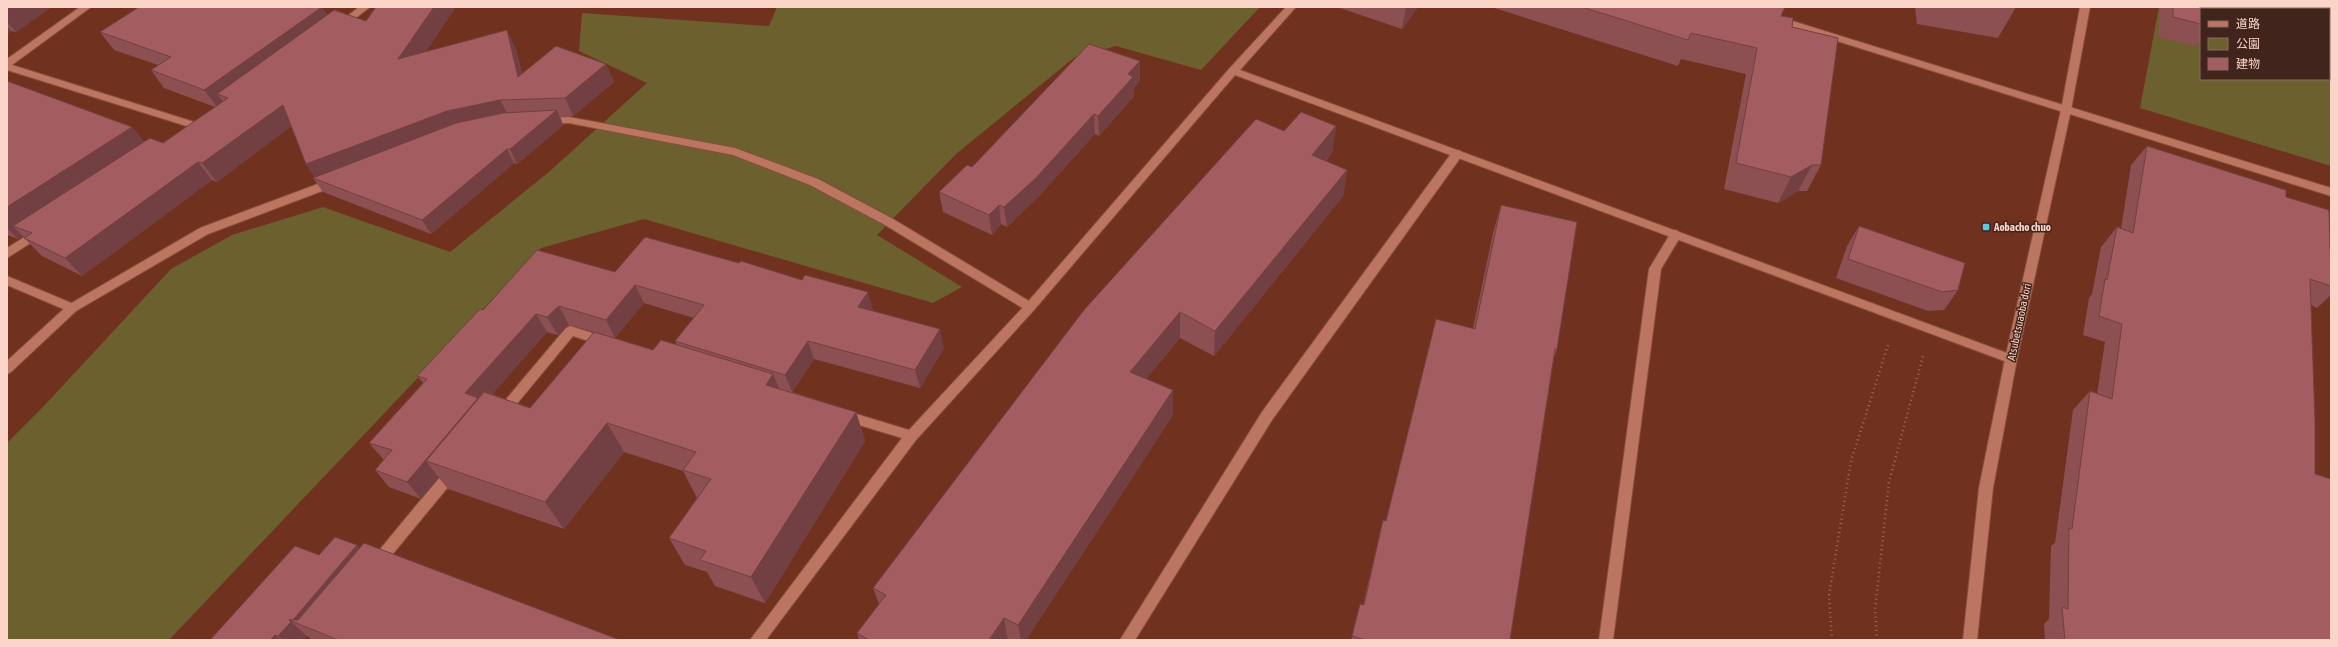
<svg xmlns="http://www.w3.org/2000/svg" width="2338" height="647" viewBox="0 0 2338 647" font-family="'Asap Condensed','Noto Sans JP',sans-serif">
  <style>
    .green { fill: #6b602e; fill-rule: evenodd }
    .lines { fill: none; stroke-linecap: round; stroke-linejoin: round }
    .lane-casing { stroke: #854f3d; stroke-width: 2 }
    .street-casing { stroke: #854f3d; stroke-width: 2 }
    .secondary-casing { stroke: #854f3d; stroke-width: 2 }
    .path { stroke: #a06a59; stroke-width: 2.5; stroke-dasharray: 1 3.5; stroke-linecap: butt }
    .lane { fill: #bb7560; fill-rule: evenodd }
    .street { fill: #bb7560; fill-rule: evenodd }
    .secondary { fill: #bb7560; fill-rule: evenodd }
    .wall { fill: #8c4f52; fill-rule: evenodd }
    .shaded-wall { fill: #724042 }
    .building { fill: #a35c5f; stroke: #724042 }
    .poi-dot { fill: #59c8e5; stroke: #41241b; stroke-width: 1.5 }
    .labels { text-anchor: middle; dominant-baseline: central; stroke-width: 3; stroke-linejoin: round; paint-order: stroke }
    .poi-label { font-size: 11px; font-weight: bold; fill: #fbd4c8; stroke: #41241b; text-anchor: start }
    .street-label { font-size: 11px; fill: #fbd4c8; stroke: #41241b }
  </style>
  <rect width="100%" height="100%" fill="#70321e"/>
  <path class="green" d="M 777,7 L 1260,7 L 1201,70 L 1116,46 L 1075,57 L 956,154 L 877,235 L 962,287 L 933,303 L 644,219 L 541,248 L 169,640 L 7,640 L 7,443 L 43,407 L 171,269 L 232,235 L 323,207 L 450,252 L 550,171 L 647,83 L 579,51 L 582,13 L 769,26 Z
    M 2159,7 L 2331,7 L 2331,166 L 2140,108 ZM 2201,9 L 2329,9 L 2329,79 L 2201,79 Z"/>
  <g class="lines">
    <defs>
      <path id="lane" d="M 1457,150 L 1461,151 L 1462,154 L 1461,157 L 1272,420 L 1135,640 L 1120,640 L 1262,412 L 1453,151 Z
        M 1676,230 L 1682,234 L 1661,269 L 1613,640 L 1599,640 L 1649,269 L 1672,231 Z"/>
      <path id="street" d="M 80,7 L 91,7 L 12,65 L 204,125 L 205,127 L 204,129 L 196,129 L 7,70 L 7,59 Z
        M 359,7 L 370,7 L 343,28 L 337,28 L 337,24 Z
        M 1286,7 L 1296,7 L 1240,70 L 2015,356 L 2017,359 L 2015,362 L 2007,362 L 1235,75 L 1034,310 L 916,440 L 766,640 L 750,640 L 902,438 L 839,419 L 837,415 L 839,411 L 843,410 L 909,430 L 1026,304 L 1229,69 Z
        M 1776,16 L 2331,188 L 2331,196 L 1773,21 L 1773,17 Z
        M 39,228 L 45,232 L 43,235 L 7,258 L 7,248 Z
        M 7,276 L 76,305 L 78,308 L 76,311 L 68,311 L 7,285 Z
        M 570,326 L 608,338 L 610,341 L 608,344 L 604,346 L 573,336 L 505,418 L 501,419 L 497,418 L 495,414 L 497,410 L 566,328 Z
        M 453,465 L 458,467 L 460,471 L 458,475 L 382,567 L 377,569 L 372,567 L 370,563 L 372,559 L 448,467 Z"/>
      <path id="secondary" d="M 2080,7 L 2090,7 L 2071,110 L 2017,359 L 1993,488 L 1977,640 L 1963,640 L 1979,488 L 2005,359 L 2061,110 Z
        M 569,117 L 735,148 L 818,179 L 893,219 L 1034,304 L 1036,307 L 1030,311 L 1026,310 L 885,225 L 810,185 L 733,155 L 569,123 L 546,124 L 541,121 L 546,118 Z
        M 334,178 L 339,182 L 338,185 L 208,234 L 76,311 L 11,372 L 7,374 L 7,361 L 68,305 L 200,228 Z"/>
    </defs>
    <use href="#lane" class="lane-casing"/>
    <use href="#street" class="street-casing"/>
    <use href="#secondary" class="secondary-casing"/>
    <path class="path" d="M 1832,640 L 1829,595 L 1851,461 L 1889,342
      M 1877,640 L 1875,609 L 1889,482 L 1923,356"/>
    <use href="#lane" class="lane"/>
    <use href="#street" class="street"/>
    <use href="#secondary" class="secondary"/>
  </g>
  <path class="wall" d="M 7,7 L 52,7 L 16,32 L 11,31 L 7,34 Z
    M 322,7 L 327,15 L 366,21 L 376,7 L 456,7 L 426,51 L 516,49 L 522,74 L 614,82 L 573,116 L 560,117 L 563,125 L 517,164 L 514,163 L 431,234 L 323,192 L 313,178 L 315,177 L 306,164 L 291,126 L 217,182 L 212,180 L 82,276 L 42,256 L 24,238 L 25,238 L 23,236 L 18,239 L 7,235 L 7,81 L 132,127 L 144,142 L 163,143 L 215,107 L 164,88 L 151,70 L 158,65 L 114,50 L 100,32 Z
    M 1337,7 L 1418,7 L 1402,29 Z
    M 1491,7 L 1785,7 L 1781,16 L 1792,27 L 1821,165 L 1807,191 L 1798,191 L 1778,203 L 1724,189 L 1746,74 L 1681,59 L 1678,66 Z
    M 1915,7 L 2016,7 L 1998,38 L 1917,24 Z
    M 2160,7 L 2211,7 L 2201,9 L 2201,40 L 2196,46 L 2158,37 Z
    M 1140,61 L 1140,80 L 1134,88 L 1134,96 L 1099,136 L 1095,134 L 1038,197 L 1007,227 L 1001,224 L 992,235 L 943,212 L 939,192 L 972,167 Z
    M 1336,126 L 1332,153 L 1326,161 L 1347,170 L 1343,196 L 1214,356 L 1180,338 L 1146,379 L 1173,415 L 1026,640 L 859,640 L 857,633 L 879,604 L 873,588 L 1284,131 Z
    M 2147,146 L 2286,197 L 2331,250 L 2331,295 L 2317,308 L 2311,305 L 2315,474 L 2331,640 L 2045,640 L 2044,624 L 2049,619 L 2051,546 L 2055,543 L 2073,410 L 2090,391 L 2097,394 L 2105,342 L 2083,335 L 2089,298 L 2092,294 L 2101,247 L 2117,227 L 2121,229 L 2131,165 Z
    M 1501,205 L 1557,349 L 1554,358 L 1510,640 L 1351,640 L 1360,604 L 1363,605 L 1377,545 L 1386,521 L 1473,328 L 1493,233 Z
    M 1859,226 L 1958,290 L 1944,310 L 1928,311 L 1836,278 L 1847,246 Z
    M 615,272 L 873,310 L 872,311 L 944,348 L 920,388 L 814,359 L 792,392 L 856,412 L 865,441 L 765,603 L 715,586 L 707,572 L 685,565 L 669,538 L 697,498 L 683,471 L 624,452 L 564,529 L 448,489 L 439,478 L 421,499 L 389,487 L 375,470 L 384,460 L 369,443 L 423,383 L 417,376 L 483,310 ZM 644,303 L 694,318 L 675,341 L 677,345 L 653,350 L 615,338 ZM 569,325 L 594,332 L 530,408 L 492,394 L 547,332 L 558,335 Z
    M 360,548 L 620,640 L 312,640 L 307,636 L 303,640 L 210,640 L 319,555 Z"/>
  <path class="shaded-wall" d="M 7,7 L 52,7 L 16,32 L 7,22 Z
    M 322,7 L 333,25 L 217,94 L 224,103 L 218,108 L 204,90 Z
    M 434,7 L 456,7 L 409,77 L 398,59 Z
    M 1406,7 L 1418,7 L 1402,29 Z
    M 7,26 L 11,31 L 7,34 Z
    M 507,30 L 516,49 L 527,95 L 518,77 Z
    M 1140,61 L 1140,80 L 1134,88 L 1134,96 L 1099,136 L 1098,116 L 1128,74 Z
    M 606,64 L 614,82 L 573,116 L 565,98 Z
    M 500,100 L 510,118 L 317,179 L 306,164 L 447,111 Z
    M 283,105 L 295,123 L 217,182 L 202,163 Z
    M 557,110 L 563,125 L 517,164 L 510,149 Z
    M 1094,114 L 1095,134 L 1038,197 L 1007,227 L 1004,207 Z
    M 1336,126 L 1332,153 L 1309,181 L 1312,155 Z
    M 132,127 L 152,151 L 13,226 L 23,236 L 18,239 L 7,228 L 7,207 Z
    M 507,149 L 514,163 L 431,234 L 422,220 Z
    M 198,162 L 212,180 L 82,276 L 65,258 Z
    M 1812,165 L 1798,191 L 1778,203 L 1791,177 Z
    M 1347,170 L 1343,196 L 1214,356 L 1215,331 Z
    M 999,205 L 1001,224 L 992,235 L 989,215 Z
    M 635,285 L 644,303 L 615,338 L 606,320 Z
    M 868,292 L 873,310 L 863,325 L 858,307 Z
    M 559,306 L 569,325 L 558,335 L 547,317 Z
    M 1180,312 L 1180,338 L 1131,397 L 1130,372 Z
    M 536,314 L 547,332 L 483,405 L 426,461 L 439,478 L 421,499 L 407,482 L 465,393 Z
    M 940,329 L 944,348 L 920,388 L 915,370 Z
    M 808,341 L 814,359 L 792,392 L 785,375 Z
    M 773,374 L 785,403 L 766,385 Z
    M 1173,390 L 1173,415 L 1026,640 L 1021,640 L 1018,625 Z
    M 856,412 L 865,441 L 765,603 L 751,577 Z
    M 607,423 L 624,452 L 564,529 L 545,502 Z
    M 357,545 L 371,559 L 312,629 L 292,621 Z
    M 1004,618 L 1008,640 L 989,640 Z
    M 291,622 L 307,636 L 303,640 L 283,640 L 278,636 Z
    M 275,635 L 281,640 L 270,640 Z"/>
  <path class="building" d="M 139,7 L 322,7 L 204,90 L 151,70 L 171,57 L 100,32 Z
    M 376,7 L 434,7 L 398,59 L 507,30 L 518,77 L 556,46 L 606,64 L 565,98 L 500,100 L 447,111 L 306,164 L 283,105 L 202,163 L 198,162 L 65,258 L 24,238 L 32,233 L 13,226 L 150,138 L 163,143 L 228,98 L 217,94 L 334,10 L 366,21 Z
    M 1582,7 L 1785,7 L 1781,16 L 1793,18 L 1792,27 L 1838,38 L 1821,165 L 1812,165 L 1791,177 L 1736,163 L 1757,48 L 1691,33 L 1688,40 Z
    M 2173,7 L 2211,7 L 2211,9 L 2201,9 L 2201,24 L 2173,17 Z
    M 1089,44 L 1140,61 L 1128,74 L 1133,77 L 1098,116 L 1094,114 L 1036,178 L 1004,207 L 999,205 L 989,215 L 939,192 L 967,165 L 972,167 Z
    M 7,81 L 132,127 L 7,207 Z
    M 557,110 L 510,149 L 507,149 L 422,220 L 313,178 L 456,123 L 503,113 Z
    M 1301,112 L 1336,126 L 1312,155 L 1347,170 L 1215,331 L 1180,312 L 1130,372 L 1173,390 L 1018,625 L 1004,618 L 989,640 L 869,640 L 857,633 L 886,595 L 873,588 L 1084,310 L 1256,119 L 1284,131 Z
    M 2147,146 L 2286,190 L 2286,197 L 2329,210 L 2330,249 L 2331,250 L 2331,286 L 2310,279 L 2315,421 L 2315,474 L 2331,479 L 2331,640 L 2065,640 L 2062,607 L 2068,609 L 2069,528 L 2072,529 L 2090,391 L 2112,399 L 2122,324 L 2099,316 L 2105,279 L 2107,280 L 2117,227 L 2133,233 Z
    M 1501,205 L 1577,222 L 1557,349 L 1555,349 L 1510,640 L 1365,640 L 1352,636 L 1360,604 L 1364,605 L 1383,520 L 1386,521 L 1436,319 L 1475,329 Z
    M 1859,226 L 1965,263 L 1958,290 L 1942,292 L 1848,259 Z
    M 645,237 L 739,263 L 741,261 L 802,280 L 805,275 L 868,292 L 858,307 L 940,329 L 915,370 L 808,341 L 785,375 L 675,341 L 704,305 L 635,285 L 606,320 L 559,306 L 547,317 L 536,314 L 465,393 L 478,398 L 407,482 L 375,470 L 392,450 L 369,443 L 427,379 L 417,376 L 480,309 L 483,310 L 537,250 L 615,272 Z
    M 594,332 L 653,350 L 661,340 L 773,374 L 766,385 L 856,412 L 751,577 L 700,560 L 706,551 L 669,538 L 711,479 L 683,470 L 696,452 L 607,423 L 545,502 L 426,461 L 484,392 L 530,408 Z
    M 335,537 L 357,545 L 293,620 L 289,620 L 291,622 L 278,636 L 275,635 L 270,640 L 210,640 L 295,546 L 319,555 Z
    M 364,543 L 620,640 L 338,640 L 289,620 L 298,620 Z"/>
  <rect class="poi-dot" x="1982" y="223" width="8" height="8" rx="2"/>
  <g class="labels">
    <g class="poi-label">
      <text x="1994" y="227">Aobacho chuo</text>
    </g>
    <g class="street-label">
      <text transform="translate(2019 322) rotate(-78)">Atsubetsuaoba dori</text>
    </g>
  </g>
  <rect width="2338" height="647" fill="none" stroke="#fbd4c8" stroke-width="16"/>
  <rect x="2200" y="8" width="130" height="72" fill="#41241b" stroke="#8b6a60"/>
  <rect x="2208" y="21" width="20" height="6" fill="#bb7560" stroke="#8b6a60"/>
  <text x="2236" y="28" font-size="12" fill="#fbd4c8">道路</text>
  <rect x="2208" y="38" width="20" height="12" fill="#6b602e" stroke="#8b6a60"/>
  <text x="2236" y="48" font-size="12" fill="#fbd4c8">公園</text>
  <rect x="2208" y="58" width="20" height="12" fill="#a35c5f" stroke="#8b6a60"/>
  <text x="2236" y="68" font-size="12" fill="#fbd4c8">建物</text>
</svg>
